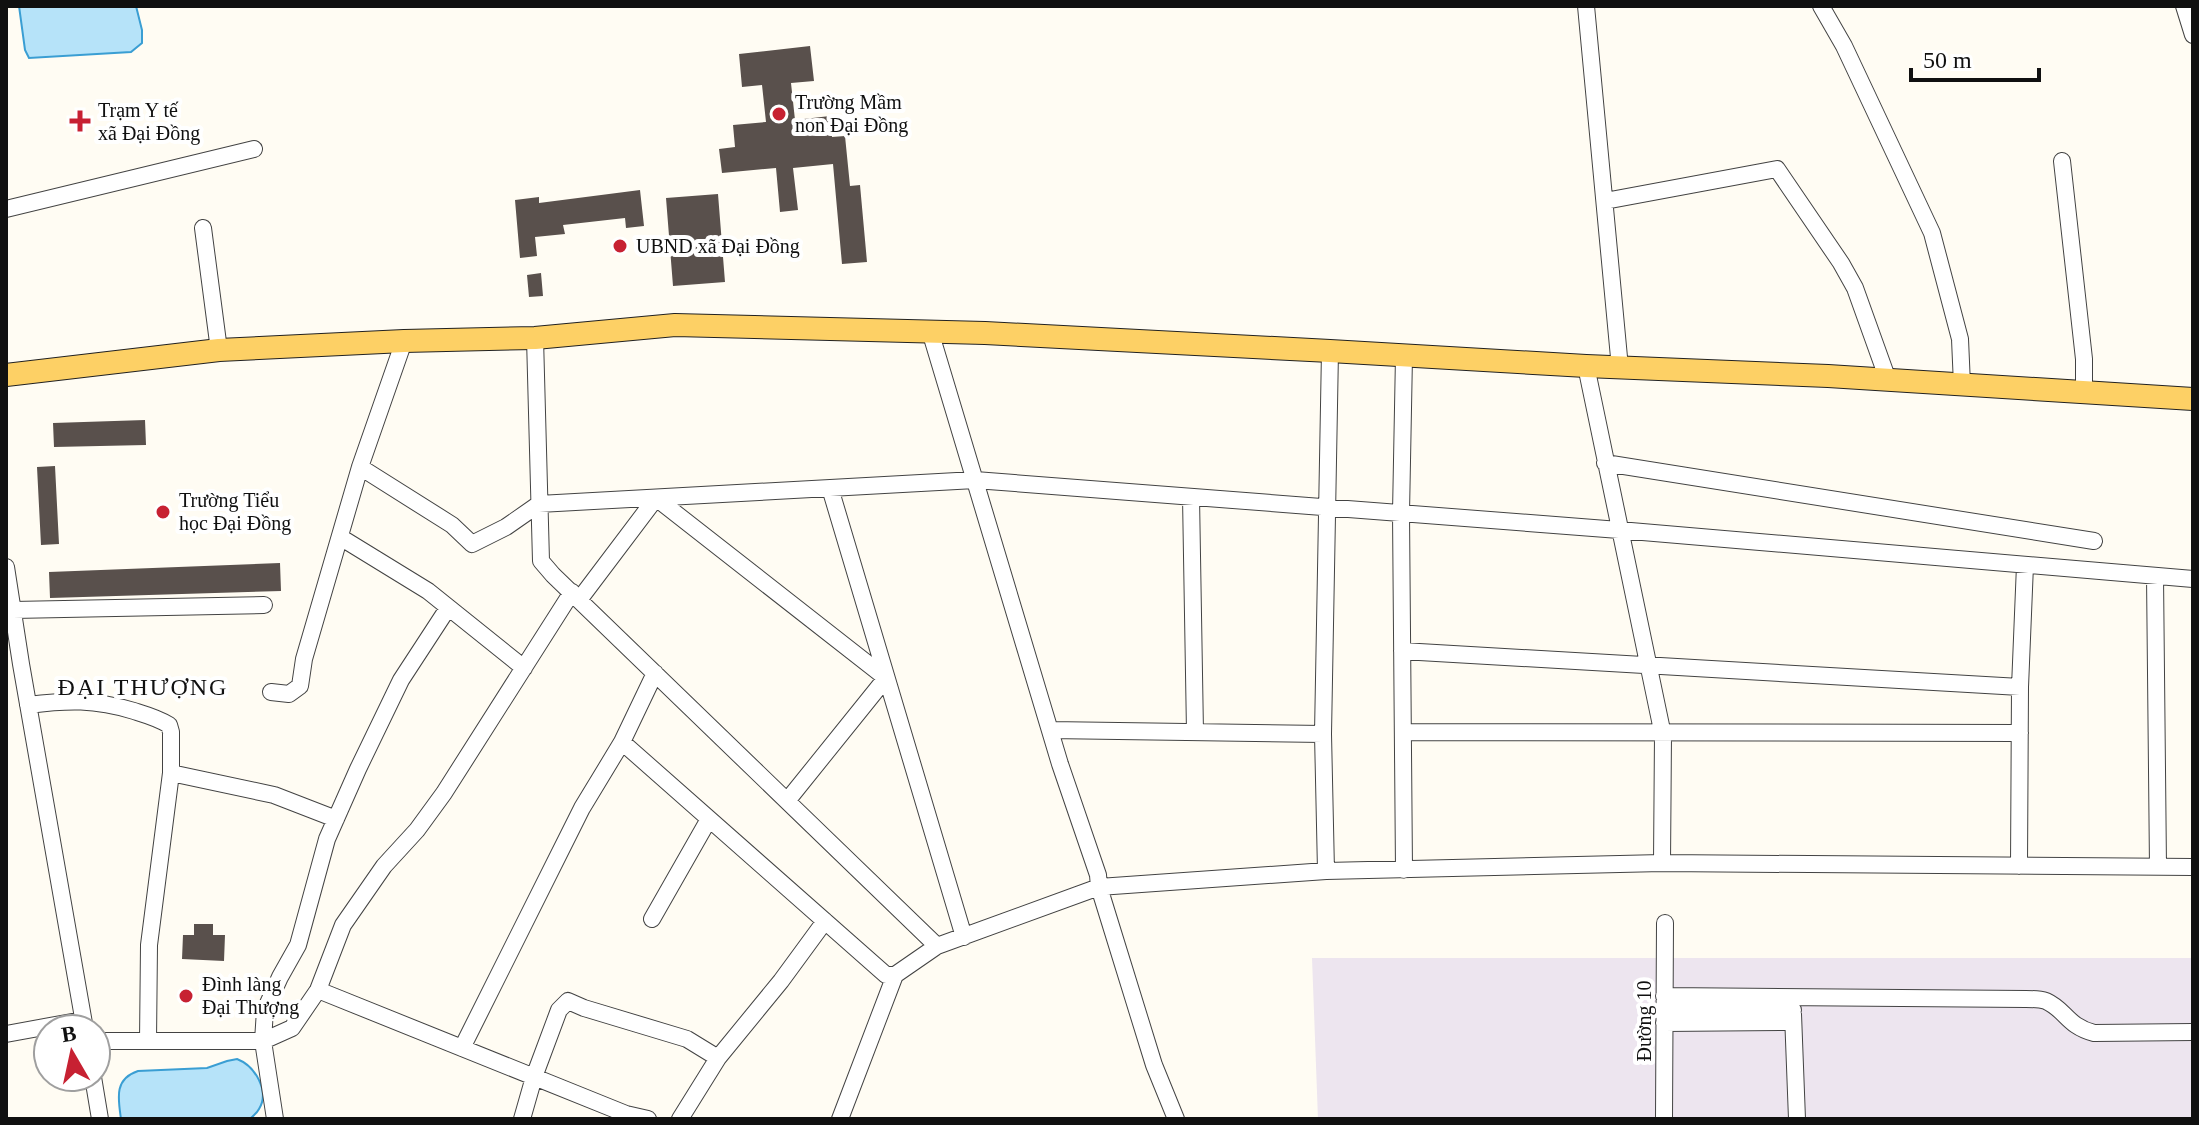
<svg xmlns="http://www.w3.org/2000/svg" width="2199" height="1125" viewBox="0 0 2199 1125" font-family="Georgia,serif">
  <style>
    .industrial { fill: #ede5ef }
    .water { fill: #b6e3f9; stroke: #3a9ed3; stroke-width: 2 }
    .building { fill: #59504c }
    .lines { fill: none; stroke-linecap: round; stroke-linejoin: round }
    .minor-casing { stroke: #434343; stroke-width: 18 }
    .major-casing { stroke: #212121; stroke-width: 24 }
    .minor { stroke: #fff; stroke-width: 16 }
    .major { stroke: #fdd065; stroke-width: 22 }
    .poi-dot { fill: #c72132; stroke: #fff; stroke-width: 3 }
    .labels { text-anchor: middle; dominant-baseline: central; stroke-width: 8; stroke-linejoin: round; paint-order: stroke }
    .poi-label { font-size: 20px; fill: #101010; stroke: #fff; text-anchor: start }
    .street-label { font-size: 20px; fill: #101010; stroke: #fff }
    .quarter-label { font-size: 24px; letter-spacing: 2px; fill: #101010; stroke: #fff }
  </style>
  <rect width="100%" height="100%" fill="#fffcf3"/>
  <path class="industrial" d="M 1312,958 L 2193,958 L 2193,1119 L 1318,1119 Z"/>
  <path class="water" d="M 19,6 L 136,6 L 142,30 L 142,43 L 131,52 L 29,58 L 25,50 Z
    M 237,1059 C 255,1066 270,1091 259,1109 C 257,1113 253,1116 250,1119 L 121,1119 C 118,1098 114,1079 138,1071 L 207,1068 L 227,1061 Z"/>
  <path class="building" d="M 810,46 L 814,81 L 791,83 L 795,120 L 830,116 L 832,137 L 845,136 L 850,186 L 860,185 L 867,262 L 842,264 L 833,164 L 793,168 L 798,210 L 780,212 L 776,168 L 722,173 L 719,149 L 735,147 L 733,125 L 766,122 L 762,85 L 742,87 L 739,54 Z
    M 640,190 L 644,226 L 626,228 L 625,218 L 563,225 L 565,234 L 535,237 L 537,256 L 520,258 L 515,200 L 539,197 L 539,203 Z
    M 718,194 L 725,282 L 673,286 L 666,198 Z
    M 541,273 L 543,296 L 529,297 L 527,275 Z
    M 145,420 L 146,445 L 54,447 L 53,423 Z
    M 55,466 L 59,544 L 41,545 L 37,467 Z
    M 280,563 L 281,591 L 50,598 L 49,572 Z
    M 194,924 L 213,924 L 213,935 L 225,935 L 224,961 L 182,959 L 183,935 L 194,935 Z"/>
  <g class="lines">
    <defs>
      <path id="minor" d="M 1586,6 L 1620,368
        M 1821,6 L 1844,46 L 1932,233 L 1960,339 L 1962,385
        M 2184,6 L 2193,35
        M 2062,161 L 2084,359 L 2084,393
        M 1605,201 L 1777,169 L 1841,263 L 1855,288 L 1888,380
        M 6,209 L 254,149
        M 203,228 L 219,350
        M 930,331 L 1060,764 L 1098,875 L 1099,887 L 1326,871 L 1662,863 L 2193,867
        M 535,338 L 541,561 L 553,575 L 937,946
        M 1404,356 L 1401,513 L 1404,870
        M 1586,366 L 1663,735 L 1662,863
        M 1605,463 L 2094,541
        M 360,467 L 452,525 L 472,544 L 506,527 L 539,504 L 975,480 L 1619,530 L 2193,579
        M 830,488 L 964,937
        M 1191,497 L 1195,732
        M 340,537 L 428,591 L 524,668
        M 6,567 L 21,664 L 85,1029
        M 2155,576 L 2158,867
        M 579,600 L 656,498 L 886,678 L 787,801
        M 13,610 L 264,605
        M 1402,651 L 2020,687 L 2025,565
        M 271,692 L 289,694 L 300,686 L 304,659 L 360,467 L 404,341
        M 28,705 C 68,700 94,699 134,711 C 147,715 158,718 169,725 L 171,732 L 171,773
        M 1050,730 L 1323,734
        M 1403,732 L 2020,733
        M 622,742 L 886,975 L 895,975
        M 2019,866 L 2020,687
        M 1326,871 L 1323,734 L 1330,351
        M 652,919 L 709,819
        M 318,990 L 626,1114 L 648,1119
        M 1664,996 L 2026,999 C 2033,999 2040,999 2046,1001 C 2066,1010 2067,1026 2094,1033 L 2193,1032
        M 1664,1009 L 1793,1010
        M 1793,1014 L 1797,1119
        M 1664,1023 L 1793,1022
        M 6,1034 L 83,1020
        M 96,1041 L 263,1041 L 292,1028 L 318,990 L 343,925 L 384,866 L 417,830 L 444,793 L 572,592
        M 148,1041 L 149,945 L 171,773 L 274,795 L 336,819
        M 462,1048 L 582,808 L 622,742 L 655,673
        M 93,1077 L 100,1119
        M 275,1119 L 263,1041 L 265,1010 L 280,977 L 298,945 L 327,839 L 358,769 L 401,680 L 448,608
        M 522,1119 L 534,1077 L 559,1010 L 568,1001 L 584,1008 L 687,1039 L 718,1058
        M 680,1119 L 718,1058 L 781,981 L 825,921
        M 840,1119 L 895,975 L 937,946 L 1099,887 L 1154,1065 L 1176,1119
        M 1664,1119 L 1665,923"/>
      <path id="major" d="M 6,375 L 219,350 L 404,341 L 535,338 L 675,325 L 985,333 L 1330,351 L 1586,366 L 1828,376 L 2193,399"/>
    </defs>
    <use href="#minor" class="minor-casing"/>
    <use href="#major" class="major-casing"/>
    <use href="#minor" class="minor"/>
    <use href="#major" class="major"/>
  </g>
  <g class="poi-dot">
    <circle cx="779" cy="114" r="8"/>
    <path d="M76 109h8v8h8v8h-8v8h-8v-8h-8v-8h8z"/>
    <circle cx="620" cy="246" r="8"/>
    <circle cx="163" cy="512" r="8"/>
    <circle cx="186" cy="996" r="8"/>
  </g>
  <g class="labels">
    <g class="poi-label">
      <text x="795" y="102">Trường Mầm<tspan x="795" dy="23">non Đại Đồng</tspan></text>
      <text x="98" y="110">Trạm Y tế<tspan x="98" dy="23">xã Đại Đồng</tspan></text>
      <text x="636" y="246">UBND xã Đại Đồng</text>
      <text x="179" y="500">Trường Tiểu<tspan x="179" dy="23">học Đại Đồng</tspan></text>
      <text x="202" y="984">Đình làng<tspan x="202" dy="23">Đại Thượng</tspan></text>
    </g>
    <g class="street-label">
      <text transform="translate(1644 1021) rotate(-90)">Đường 10</text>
    </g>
    <g class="quarter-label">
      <text x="143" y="687">ĐẠI THƯỢNG</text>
    </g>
  </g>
  <rect width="2199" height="1125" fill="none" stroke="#101010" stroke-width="16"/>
  <g transform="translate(72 1053) rotate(351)"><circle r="38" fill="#ffffff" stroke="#9f9f9f" stroke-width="2"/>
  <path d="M0-6L14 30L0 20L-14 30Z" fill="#c72132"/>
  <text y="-12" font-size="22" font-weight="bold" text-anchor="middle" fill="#101010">B</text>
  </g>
  <path d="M1911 68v12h128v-12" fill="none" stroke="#101010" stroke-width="4"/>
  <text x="1923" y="68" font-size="24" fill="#101010" stroke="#ffffff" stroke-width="6" paint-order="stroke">50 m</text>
</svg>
